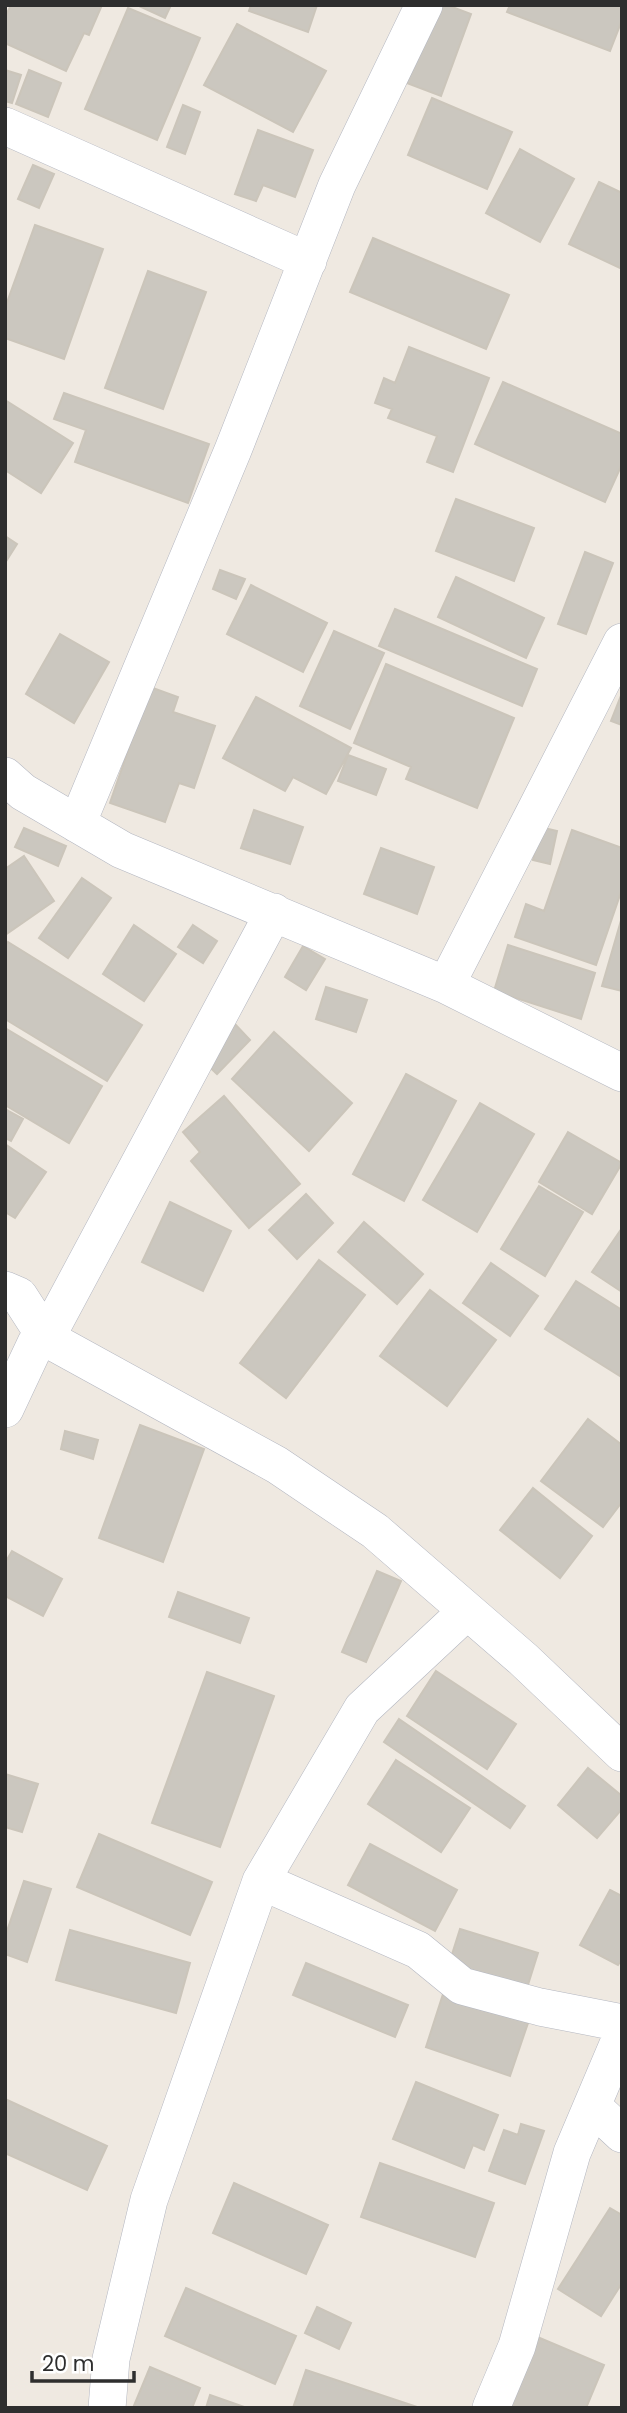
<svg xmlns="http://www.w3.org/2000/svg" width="627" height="2413" viewBox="0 0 627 2413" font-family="Poppins,sans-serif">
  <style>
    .building { fill: #cbc7bf; stroke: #cbc5ba; stroke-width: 2 }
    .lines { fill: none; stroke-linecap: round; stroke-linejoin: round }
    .minor-casing { stroke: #b4b7c1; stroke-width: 38 }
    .minor { stroke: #fff; stroke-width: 37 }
  </style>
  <rect width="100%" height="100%" fill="#efe9e1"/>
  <path class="building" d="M 11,5 L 102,5 L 89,35 L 84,33 L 66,71 L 5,43 L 5,17 Z
    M 137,5 L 171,5 L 165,18 Z
    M 251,5 L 317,5 L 308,32 L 249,11 Z
    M 433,5 L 447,5 L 471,14 L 441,96 L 404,82 Z
    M 510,5 L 622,5 L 622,20 L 610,51 L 507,12 Z
    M 128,8 L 200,38 L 157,140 L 85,109 Z
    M 237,24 L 326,71 L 293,132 L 204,85 Z
    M 5,70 L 21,75 L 12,103 L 5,101 Z
    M 29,70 L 61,83 L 48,117 L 16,104 Z
    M 432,98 L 512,132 L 487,189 L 408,155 Z
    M 183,105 L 200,112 L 185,154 L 167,147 Z
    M 258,130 L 313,150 L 295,197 L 263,185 L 256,201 L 235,194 Z
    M 520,149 L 574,179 L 540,242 L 486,213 Z
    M 33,165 L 54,174 L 39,208 L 18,199 Z
    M 599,182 L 622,193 L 622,269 L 569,244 Z
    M 35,225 L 103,249 L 64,359 L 5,338 L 5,308 Z
    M 373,238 L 509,295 L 486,349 L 350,292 Z
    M 148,271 L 206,292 L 163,409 L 105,388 Z
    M 409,347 L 489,378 L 453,472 L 427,462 L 437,436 L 388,418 L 392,409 L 375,403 L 384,378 L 395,383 Z
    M 503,382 L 622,434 L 622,464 L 605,502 L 475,444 Z
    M 64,393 L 209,444 L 188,503 L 75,462 L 86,430 L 54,419 Z
    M 5,400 L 73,443 L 41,493 L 5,470 Z
    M 456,499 L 534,528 L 514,581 L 436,551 Z
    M 5,536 L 17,544 L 5,563 Z
    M 585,552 L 613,563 L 586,634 L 558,624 Z
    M 220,570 L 245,579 L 236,599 L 213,589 Z
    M 456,577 L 544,618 L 526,658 L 438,617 Z
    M 251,585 L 327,623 L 303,672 L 227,634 Z
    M 395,609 L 537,669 L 522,706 L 379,646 Z
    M 334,631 L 384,653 L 350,729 L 300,706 Z
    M 60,634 L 109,662 L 74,723 L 26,694 Z
    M 386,664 L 514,718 L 477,808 L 406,779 L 411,767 L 354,743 Z
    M 150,687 L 178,697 L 173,712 L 215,726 L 194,788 L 179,783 L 165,822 L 110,803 Z
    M 622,693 L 622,725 L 611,721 Z
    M 256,697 L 351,748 L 326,794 L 293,777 L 285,791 L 223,758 Z
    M 348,755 L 386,769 L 376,795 L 338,781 Z
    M 254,810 L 303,827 L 290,864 L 241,848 Z
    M 540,827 L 557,831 L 550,864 L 533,860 Z
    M 24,828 L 66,846 L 58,866 L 15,847 Z
    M 572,830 L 622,848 L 622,889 L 596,965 L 515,937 L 526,904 L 544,911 Z
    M 381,848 L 434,867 L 417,914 L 364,894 Z
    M 24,856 L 54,901 L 5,935 L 5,869 Z
    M 82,878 L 111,898 L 68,958 L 39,938 Z
    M 622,917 L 622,991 L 602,986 Z
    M 134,925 L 176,954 L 144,1001 L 103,974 Z
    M 193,925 L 217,941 L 203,963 L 178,947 Z
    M 8,942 L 142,1025 L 107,1081 L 5,1019 L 5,947 Z
    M 508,945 L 595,973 L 581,1019 L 494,991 Z
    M 303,946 L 325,959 L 306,990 L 285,977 Z
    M 326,987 L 367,1000 L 356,1032 L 316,1019 Z
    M 233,1022 L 250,1040 L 217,1074 L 199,1057 Z
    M 5,1028 L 102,1086 L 69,1143 L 5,1105 Z
    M 274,1032 L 352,1103 L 309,1151 L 232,1079 Z
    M 406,1074 L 456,1101 L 404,1201 L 353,1174 Z
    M 224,1096 L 300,1184 L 249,1228 L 191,1161 L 200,1152 L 183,1132 Z
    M 480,1103 L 534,1134 L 477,1232 L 423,1200 Z
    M 5,1109 L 23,1119 L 11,1141 L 5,1138 Z
    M 568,1132 L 622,1163 L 592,1214 L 539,1182 Z
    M 5,1144 L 46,1172 L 15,1218 L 5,1212 Z
    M 539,1186 L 583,1212 L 545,1276 L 501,1249 Z
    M 306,1194 L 333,1223 L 297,1259 L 269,1230 Z
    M 170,1202 L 231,1231 L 203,1291 L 142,1262 Z
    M 364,1222 L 423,1274 L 397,1304 L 338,1252 Z
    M 622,1228 L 622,1292 L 592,1272 Z
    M 319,1260 L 365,1295 L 286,1398 L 240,1363 Z
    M 491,1263 L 538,1296 L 510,1336 L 463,1303 Z
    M 576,1281 L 622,1310 L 622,1372 L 620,1376 L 545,1329 Z
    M 430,1290 L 496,1340 L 447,1406 L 380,1356 Z
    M 588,1419 L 622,1445 L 622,1502 L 603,1527 L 541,1481 Z
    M 140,1425 L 204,1449 L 163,1562 L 99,1538 Z
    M 65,1431 L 98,1440 L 93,1459 L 61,1449 Z
    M 533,1488 L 592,1536 L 560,1578 L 500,1530 Z
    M 12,1551 L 62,1579 L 43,1616 L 5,1596 L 5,1563 Z
    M 377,1571 L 401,1581 L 366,1662 L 342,1652 Z
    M 178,1592 L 249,1618 L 240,1643 L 169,1617 Z
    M 436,1671 L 516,1724 L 487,1769 L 407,1716 Z
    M 207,1672 L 274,1696 L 220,1847 L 152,1823 Z
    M 399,1719 L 525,1806 L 510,1828 L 384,1742 Z
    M 396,1760 L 470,1808 L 441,1852 L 368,1804 Z
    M 588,1768 L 622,1796 L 622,1809 L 597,1838 L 558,1805 Z
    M 5,1774 L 38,1784 L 22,1832 L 5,1827 Z
    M 99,1834 L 212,1882 L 190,1935 L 77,1887 Z
    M 370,1844 L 457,1890 L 435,1931 L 348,1885 Z
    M 24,1881 L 51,1889 L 27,1962 L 5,1954 L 5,1937 Z
    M 610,1890 L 622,1896 L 622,1959 L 618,1965 L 580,1945 Z
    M 460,1929 L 538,1953 L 526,1991 L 448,1967 Z
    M 70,1930 L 190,1963 L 176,2013 L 56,1980 Z
    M 306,1963 L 408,2005 L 395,2037 L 293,1995 Z
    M 444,1991 L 529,2020 L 510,2076 L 426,2047 Z
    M 416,2082 L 498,2115 L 484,2150 L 473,2145 L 464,2168 L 393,2139 Z
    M 5,2099 L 107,2146 L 87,2190 L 5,2153 Z
    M 521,2124 L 544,2131 L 525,2184 L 489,2171 L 504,2130 L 518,2135 Z
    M 380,2163 L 494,2203 L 475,2257 L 361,2217 Z
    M 234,2183 L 328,2225 L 306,2274 L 213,2233 Z
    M 610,2208 L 622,2215 L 622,2283 L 601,2316 L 558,2289 Z
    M 186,2288 L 296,2336 L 275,2384 L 165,2336 Z
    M 317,2307 L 351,2323 L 339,2349 L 305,2333 Z
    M 535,2336 L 604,2365 L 586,2408 L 505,2408 Z
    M 150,2367 L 200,2388 L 192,2408 L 133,2408 Z
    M 306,2370 L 420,2408 L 293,2408 Z
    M 210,2395 L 247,2408 L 206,2408 Z"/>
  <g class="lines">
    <defs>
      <path id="minor" d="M 5,126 L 308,261
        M 5,776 L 23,792 L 122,850 L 446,985 L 622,1073
        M 77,824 L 233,450 L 337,185 L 424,5
        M 446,985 L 622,642
        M 5,1290 L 19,1296 L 46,1338 L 277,1465 L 375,1531 L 523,1659 L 622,1753
        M 5,1409 L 36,1343 L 46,1338 L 274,912
        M 261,1881 L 418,1950 L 462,1986 L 540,2007 L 622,2023
        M 592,2106 L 622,2134
        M 107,2408 L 111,2359 L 149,2200 L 261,1881 L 362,1709 L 467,1611
        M 491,2408 L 517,2346 L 572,2153 L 622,2035"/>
    </defs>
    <use href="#minor" class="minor-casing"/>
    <use href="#minor" class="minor"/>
  </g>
  <rect width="627" height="2413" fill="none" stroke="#2e2e2e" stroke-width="14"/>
  <path d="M32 2371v10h102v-10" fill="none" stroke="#2e2e2e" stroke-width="3.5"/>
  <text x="42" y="2371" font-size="21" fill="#2e2e2e" stroke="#ffffff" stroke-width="5" paint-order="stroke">20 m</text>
</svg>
